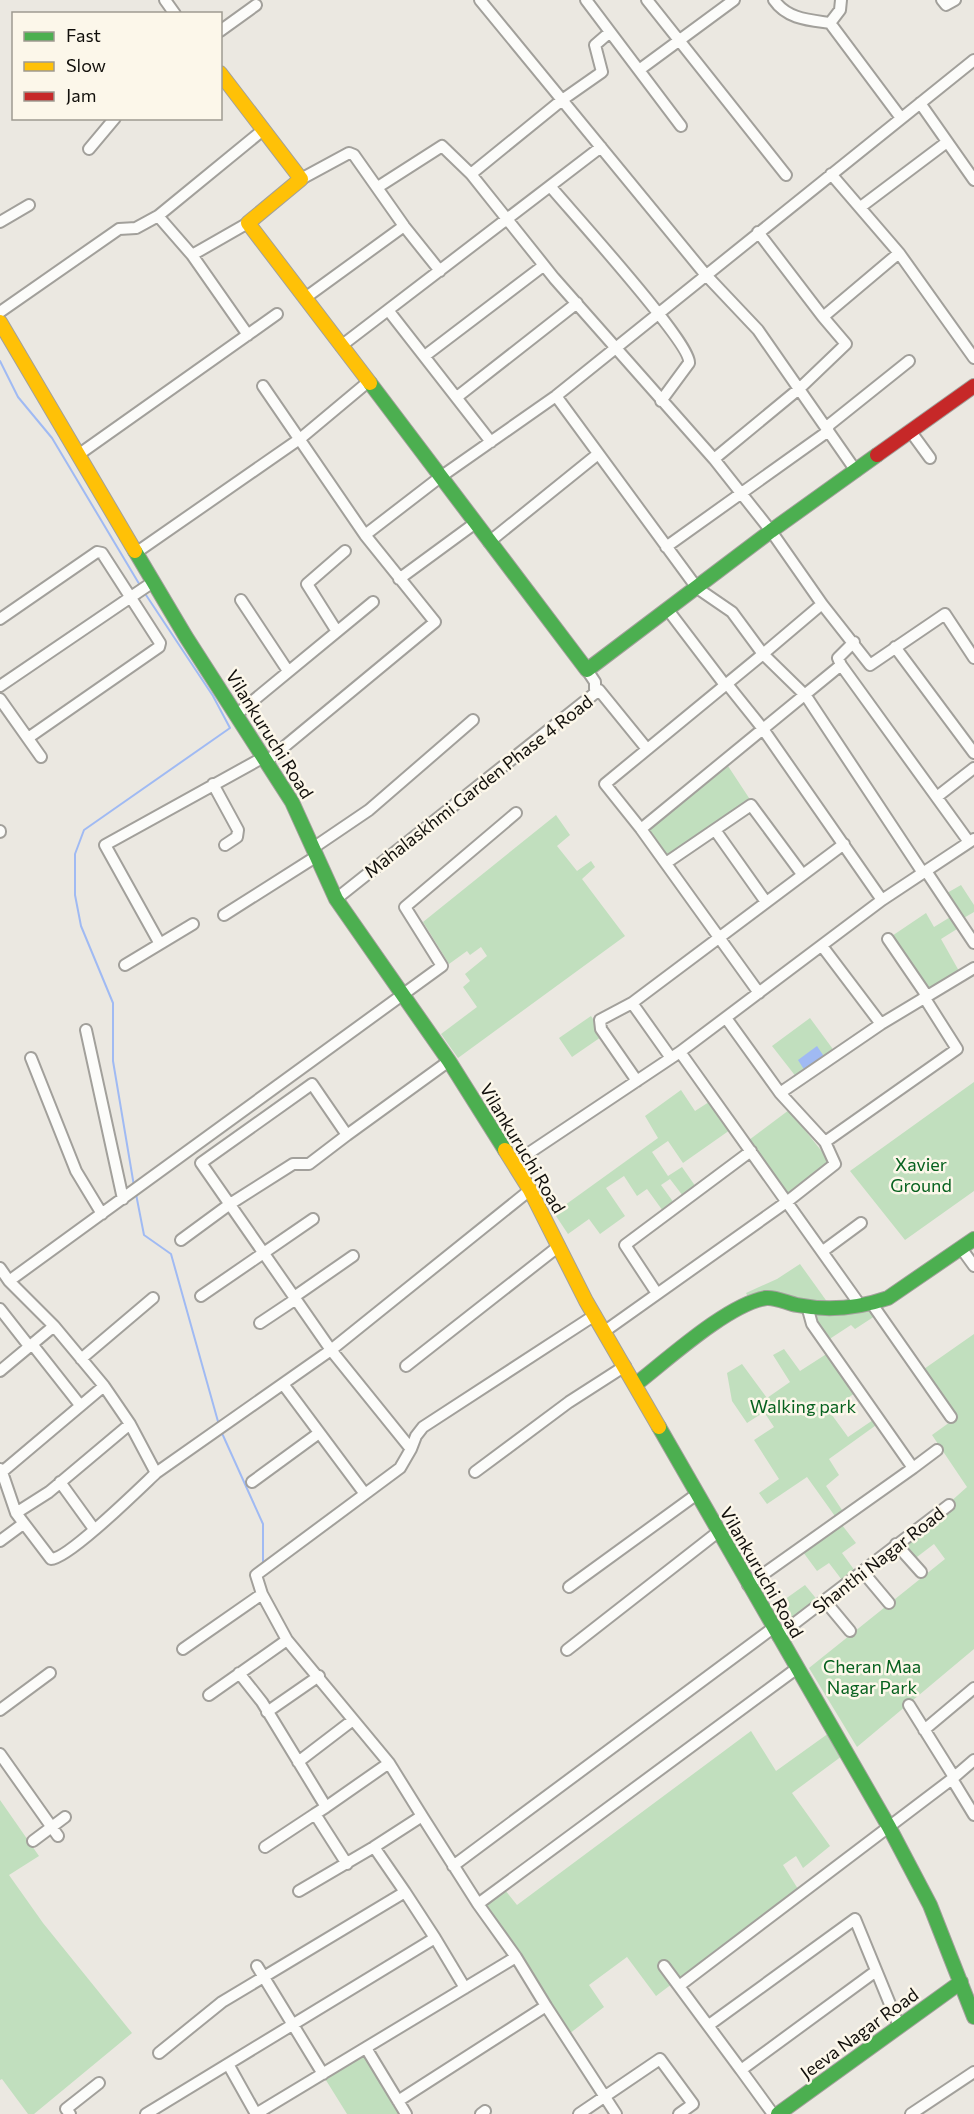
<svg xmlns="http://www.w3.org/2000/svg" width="974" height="2114" viewBox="0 0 974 2114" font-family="Commissioner,sans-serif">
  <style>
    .green { fill: #c1dfbe }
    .water { fill: #a0baf3 }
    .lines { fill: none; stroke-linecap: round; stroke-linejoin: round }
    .stream { stroke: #a0baf3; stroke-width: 2 }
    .street-casing { stroke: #a2a09b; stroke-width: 14 }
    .fast-casing { stroke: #a2a09b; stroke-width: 16 }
    .slow-casing { stroke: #a2a09b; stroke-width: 16 }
    .jam-casing { stroke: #a2a09b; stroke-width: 16 }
    .street { stroke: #fcfcfa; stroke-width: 10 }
    .fast { stroke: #4caf50; stroke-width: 14 }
    .slow { stroke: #ffc107; stroke-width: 14 }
    .jam { stroke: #c62828; stroke-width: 14 }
    .labels { text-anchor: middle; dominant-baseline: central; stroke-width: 5; stroke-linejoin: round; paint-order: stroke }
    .street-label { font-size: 18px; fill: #110f0b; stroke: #fcf7ea }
    .park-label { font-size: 18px; fill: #06611e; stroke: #fcf7ea }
  </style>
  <rect width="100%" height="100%" fill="#ebe8e1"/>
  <path class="green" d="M 728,766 L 751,801 L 669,857 L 648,829 Z
    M 556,815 L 570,835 L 557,846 L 577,871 L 591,861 L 595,867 L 582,879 L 625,936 L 458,1058 L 441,1034 L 477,1007 L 463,987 L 470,981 L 465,974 L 487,956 L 481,947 L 470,955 L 467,951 L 449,964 L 423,922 Z
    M 961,885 L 974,905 L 974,912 L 962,919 L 965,924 L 941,939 L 959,971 L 920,995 L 886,940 L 926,913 L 934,927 L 952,916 L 940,897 Z
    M 591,1016 L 604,1035 L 572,1057 L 559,1038 Z
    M 810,1018 L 835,1052 L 797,1078 L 772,1046 Z
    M 974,1082 L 974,1191 L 905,1240 L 850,1171 Z
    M 681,1090 L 695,1111 L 709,1102 L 730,1130 L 683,1163 L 668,1141 L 652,1152 L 668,1176 L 682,1167 L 696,1187 L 683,1196 L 670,1179 L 661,1185 L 674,1203 L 663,1211 L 647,1189 L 637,1196 L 624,1176 L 606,1188 L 625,1216 L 600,1234 L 589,1219 L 568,1234 L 554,1213 L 658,1138 L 645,1116 Z
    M 789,1110 L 831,1163 L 789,1195 L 749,1140 Z
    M 800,1264 L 828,1303 L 749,1299 L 746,1293 L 777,1279 Z
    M 870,1309 L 875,1316 L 855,1329 L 851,1325 L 828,1340 L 816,1321 L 816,1313 Z
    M 974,1334 L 974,1649 L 857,1747 L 809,1668 L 945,1559 L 934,1544 L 913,1560 L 901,1546 L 967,1487 L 932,1435 L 957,1417 L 924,1369 Z
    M 784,1349 L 800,1371 L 828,1353 L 855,1393 L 829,1411 L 848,1437 L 876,1418 L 879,1423 L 829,1459 L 839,1475 L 826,1486 L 844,1513 L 837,1519 L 807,1477 L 767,1504 L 759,1493 L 779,1479 L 754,1440 L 774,1427 L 764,1412 L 747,1423 L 732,1401 L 727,1373 L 742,1364 L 767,1398 L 790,1382 L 773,1355 Z
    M 842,1525 L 856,1543 L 842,1553 L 855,1571 L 842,1580 L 829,1563 L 817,1571 L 803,1552 Z
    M 805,1585 L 819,1602 L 786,1627 L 774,1607 Z
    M 751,1731 L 776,1771 L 829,1733 L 842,1756 L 792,1793 L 830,1846 L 803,1868 L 796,1856 L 783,1865 L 798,1889 L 656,1996 L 627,1957 L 589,1985 L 604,2007 L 569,2034 L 485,1905 L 505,1890 L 517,1905 Z
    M 0,1800 L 39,1856 L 9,1875 L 43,1923 L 132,2033 L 34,2114 L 28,2114 L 2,2079 L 0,2080 Z
    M 363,2053 L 402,2114 L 347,2114 L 324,2077 Z"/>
  <path class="water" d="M 817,1046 L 825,1058 L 805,1071 L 798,1060 Z"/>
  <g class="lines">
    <path class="stream" d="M 0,361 L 18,397 L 52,438 L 141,587
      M 134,1186 L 113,1061 L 113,1003 L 81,926 L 75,895 L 75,854 L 84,830 L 230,728 L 213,696 L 144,592
      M 136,1194 L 144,1235 L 171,1254 L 219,1425
      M 221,1431 L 263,1524 L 263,1566"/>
    <defs>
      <path id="street" d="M 165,0 L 175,14
        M 480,0 L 705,274 L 758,330 L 856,471
        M 586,0 L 681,126
        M 647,0 L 786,175
        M 774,0 C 787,19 809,20 830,23
        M 841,0 L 840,10 L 830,23 L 901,118
        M 942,0 L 946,5 L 955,0
        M 220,31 L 256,5
        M 639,70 L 734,0
        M 920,103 L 974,180
        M 89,149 L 115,118
        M 471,174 L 562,100 L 602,72 L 595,45 L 610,32
        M 831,174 L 899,253 L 974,358
        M 301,179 L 349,153 L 354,155 L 404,226 L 440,271
        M 550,186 C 570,210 692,344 689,363 L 661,401
        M 378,187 L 442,146 L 471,174 L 554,278 L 714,459 L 771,531 L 822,604 L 763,654 L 732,612 L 697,588 L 556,396
        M 862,206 L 947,142
        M 158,216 L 192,255 L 248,223
        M 0,222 L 29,205
        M 758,232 L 823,317
        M 192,255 L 248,335
        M 305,298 L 404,226
        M 388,310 L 491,442
        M 0,312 L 119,229 L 136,228 L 158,216 L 263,130
        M 341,346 L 601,147
        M 426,355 L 543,266
        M 263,386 L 365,535
        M 457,397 L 577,303
        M 911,432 L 930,458
        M 78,455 L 277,314
        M 714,459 L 800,388 L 846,344 L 823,317 L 899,253
        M 489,542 L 598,454
        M 666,547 L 827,432 L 829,425 L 909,361
        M 137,552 L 301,438 L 368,382
        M 399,579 L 474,524
        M 241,600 L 288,671
        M 822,604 L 870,665 L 945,614 L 974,658
        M 668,610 L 725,685
        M 0,619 L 97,552 L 102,553 L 160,643 L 159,647 L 28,738
        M 336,630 L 307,584 L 345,551
        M 895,647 L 974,753
        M 841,665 L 838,658 L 854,642
        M 727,684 L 763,729 L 882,900
        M 0,686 L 153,582
        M 599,690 L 647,749
        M 0,699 L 41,757
        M 237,714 L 373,602
        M 267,761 L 435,622 L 365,535 L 439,478 L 556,396 L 974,60
        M 213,784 L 238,830 L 237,837 L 225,845
        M 938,796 L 974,768
        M 641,829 L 841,665 L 969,842
        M 715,830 L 766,902
        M 0,832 L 0,831
        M 313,848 L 369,810 L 473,720
        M 666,863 L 751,805 L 802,874
        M 926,871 L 974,943
        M 336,899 L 599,690 L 595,689 L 595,682 L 587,670
        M 224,915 L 317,856
        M 888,939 L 927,996
        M 160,944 L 105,845 L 264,757
        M 822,946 L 881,1024
        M 125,965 L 193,924
        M 759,993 L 641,829 L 605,784 L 763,654 L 806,696 L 923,873
        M 632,1003 L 600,1020 L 601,1029 L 637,1081
        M 86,1030 L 123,1199
        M 680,1052 L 860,1305
        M 31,1058 L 76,1171 L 102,1214
        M 671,1058 L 632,1003 L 844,844
        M 449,1061 L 347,1135 L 312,1084 L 201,1163 L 331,1350 L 411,1449 L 416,1436 L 423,1427 L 595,1315
        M 780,1093 L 881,1024 L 974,968
        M 825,1142 L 957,1049 L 924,997
        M 514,1163 L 680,1052 L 882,900 L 974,839
        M 181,1240 L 230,1204 L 293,1164 L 309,1164 L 347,1135
        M 961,1248 L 974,1266
        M 823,1251 L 861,1223
        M 0,1268 L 9,1281 L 54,1326
        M 9,1281 L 442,966 L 405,907 L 516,813
        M 656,1292 L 625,1245 L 751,1151
        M 201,1296 L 313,1219
        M 294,1297 L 353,1256
        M 872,1304 L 951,1417
        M 0,1309 L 29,1346
        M 260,1323 L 296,1299
        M 605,1331 L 788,1201 L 835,1164 L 825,1142 L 780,1093 L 726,1018
        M 32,1344 L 80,1405
        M 81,1359 L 153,1298
        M 406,1366 L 559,1246
        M 0,1371 L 54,1326 L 104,1386 L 130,1424 L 156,1473 C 139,1489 68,1559 51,1559 L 16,1513 L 2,1472
        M 283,1384 L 365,1494 L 256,1575 L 262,1594 L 287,1640
        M 913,1468 L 937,1450
        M 0,1469 L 2,1472 L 104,1386
        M 475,1472 L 569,1402 L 625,1366
        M 156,1473 L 331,1350 L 530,1190
        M 60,1482 L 94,1529
        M 252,1482 L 319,1433
        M 365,1494 L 400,1468 L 411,1449
        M 16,1513 L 49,1492 L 130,1424
        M 0,1541 L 23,1524
        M 896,1544 L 921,1572
        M 863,1572 L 889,1603
        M 748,1585 L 913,1468 L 812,1324 L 807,1306
        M 569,1587 L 697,1494
        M 825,1601 L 850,1631
        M 778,1636 L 949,1505
        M 183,1649 L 262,1594
        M 567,1650 L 718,1532
        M 239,1673 L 262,1702 L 326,1807 L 389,1763
        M 209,1695 L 287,1640 L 389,1763 L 422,1816
        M 909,1705 L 954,1777
        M 0,1710 L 50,1673
        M 267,1712 L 319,1676
        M 924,1730 L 974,1688
        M 0,1754 L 58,1836
        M 298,1762 L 353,1720
        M 952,1779 L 974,1760
        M 326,1807 L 315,1814 L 347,1864
        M 33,1841 L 65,1817
        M 265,1847 L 315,1814
        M 374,1847 L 422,1816 L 478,1904
        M 453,1866 L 773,1628
        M 299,1891 L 374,1847 L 405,1892
        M 257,1966 L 323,2074
        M 664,1966 L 741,2070 L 876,1971
        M 679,1986 L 952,1779 L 974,1815
        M 546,2006 L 516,1957 L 478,1904 L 796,1669
        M 709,2025 L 855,1919 L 899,2026
        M 366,2048 L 406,2114
        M 159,2053 L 222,2002 L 405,1892 L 435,1938
        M 228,2064 L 435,1938 L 465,1988
        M 741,2070 L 773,2114
        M 398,2101 L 546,2006 L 616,2114
        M 70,2114 L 66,2109 L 99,2083
        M 146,2114 L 228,2064 L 256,2114
        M 256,2114 L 516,1957
        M 481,2114 L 485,2111
        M 579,2114 L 660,2059 L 693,2104 L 679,2114
        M 911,2114 L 974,2072"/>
      <path id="fast" d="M 370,383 L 587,670 L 771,531 L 877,455
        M 135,551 L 186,637 L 292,802 L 336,899 L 449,1061 L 505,1150
        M 636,1384 C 667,1360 728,1304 766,1298 C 776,1297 787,1303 797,1305 C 827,1311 859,1308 888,1298 L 974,1239
        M 659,1427 L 889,1827 L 930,1905 L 974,2017
        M 778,2114 L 961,1982"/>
      <path id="slow" d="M 220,73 L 301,179 L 248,223 L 370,383
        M 0,322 L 135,551
        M 505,1150 L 530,1190 L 586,1301 L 659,1427"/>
      <path id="jam" d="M 877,455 L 974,386"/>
    </defs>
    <use href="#street" class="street-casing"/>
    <use href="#fast" class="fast-casing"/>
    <use href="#slow" class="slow-casing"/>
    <use href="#jam" class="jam-casing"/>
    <use href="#street" class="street"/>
    <use href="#fast" class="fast"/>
    <use href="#slow" class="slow"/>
    <use href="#jam" class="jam"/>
  </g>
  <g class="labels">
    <g class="street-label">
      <text transform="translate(270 734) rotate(58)">Vilankuruchi Road</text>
      <text transform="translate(478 786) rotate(-38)">Mahalaskhmi Garden Phase 4 Road</text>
      <text transform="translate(523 1148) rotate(59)">Vilankuruchi Road</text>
      <text transform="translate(878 1560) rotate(-38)">Shanthi Nagar Road</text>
      <text transform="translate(762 1572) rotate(60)">Vilankuruchi Road</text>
      <text transform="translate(859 2033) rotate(-36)">Jeeva Nagar Road</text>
    </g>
    <g class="park-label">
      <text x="921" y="1164">Xavier<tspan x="921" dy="21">Ground</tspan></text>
      <text x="803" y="1406">Walking park</text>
      <text x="872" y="1666">Cheran Maa<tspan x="872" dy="21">Nagar Park</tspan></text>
    </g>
  </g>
  <rect x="12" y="12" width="210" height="108" fill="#fcf7ea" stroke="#9e9a91" stroke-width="1.5"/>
  <rect x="24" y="32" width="30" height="9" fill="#4caf50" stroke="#9e9a91" stroke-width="1.5"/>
  <text x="66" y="42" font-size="18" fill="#110f0b">Fast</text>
  <rect x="24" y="62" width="30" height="9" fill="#ffc107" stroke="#9e9a91" stroke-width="1.5"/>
  <text x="66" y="72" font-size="18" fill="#110f0b">Slow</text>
  <rect x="24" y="92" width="30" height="9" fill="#c62828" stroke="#9e9a91" stroke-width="1.5"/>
  <text x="66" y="102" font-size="18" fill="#110f0b">Jam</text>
</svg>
